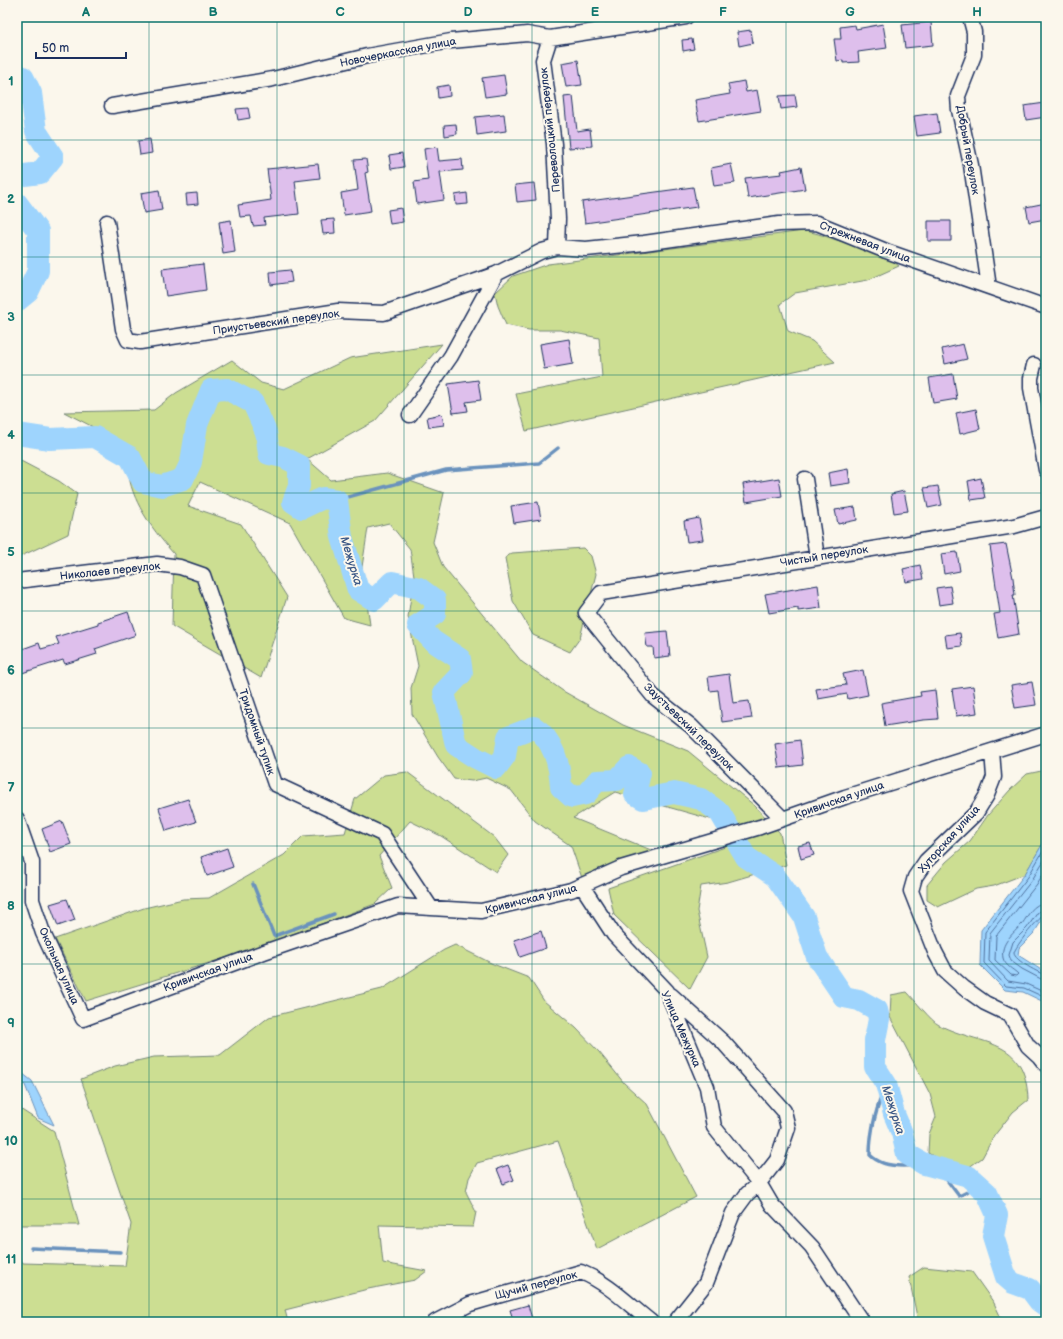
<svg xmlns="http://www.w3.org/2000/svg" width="1063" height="1339" viewBox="0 0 1063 1339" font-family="'Balsamiq Sans',sans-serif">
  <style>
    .green { fill: #ccde92; stroke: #748678 }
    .water { fill: #9ed4fd; stroke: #6a92bd }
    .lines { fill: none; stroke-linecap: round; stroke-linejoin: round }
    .shore { stroke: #4f719e; stroke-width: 1 }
    .stream { stroke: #6a92bd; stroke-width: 3.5 }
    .river { stroke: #9ed4fd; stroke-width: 22 }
    .building { fill: #debfec; stroke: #1b2f5e }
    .street-casing { stroke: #1b2f5e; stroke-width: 17 }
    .street { stroke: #fbf7ec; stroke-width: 14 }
    .grid { fill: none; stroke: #0f766e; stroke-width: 1; stroke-opacity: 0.55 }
    .labels { text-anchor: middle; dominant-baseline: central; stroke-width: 4; stroke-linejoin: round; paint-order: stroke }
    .street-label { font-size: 11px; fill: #1b2f5e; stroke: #fbf7ec }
    .water-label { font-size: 12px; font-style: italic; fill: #3c5886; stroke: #fbf7ec }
    .neatline { fill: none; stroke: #0f766e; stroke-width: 1.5 }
    .grid-label { font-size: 13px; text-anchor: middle; font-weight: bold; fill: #0f766e }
  </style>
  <rect width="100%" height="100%" fill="#fbf7ec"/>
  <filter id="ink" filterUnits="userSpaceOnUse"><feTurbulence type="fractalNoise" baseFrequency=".025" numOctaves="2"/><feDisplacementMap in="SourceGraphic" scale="8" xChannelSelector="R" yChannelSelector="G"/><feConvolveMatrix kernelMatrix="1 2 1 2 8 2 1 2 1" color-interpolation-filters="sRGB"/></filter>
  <g filter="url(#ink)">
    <path class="green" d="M 804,231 C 819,233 826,237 840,241 C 860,247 883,251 899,266 L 868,280 L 795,293 L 780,304 L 788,331 L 812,341 L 835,362 L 526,431 L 516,394 L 602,377 L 599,338 L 560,330 L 529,330 L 506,325 L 498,306 L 495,293 L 513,276 L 548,264 Z
      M 442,344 L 375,421 L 307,459 L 331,480 L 387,473 L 444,493 L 433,542 L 443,567 L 522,662 L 563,691 L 623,725 L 688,751 L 755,806 L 780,833 L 786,865 L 728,882 L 701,886 L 697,911 L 707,957 L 690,989 L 614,915 L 608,888 L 725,847 L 717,821 L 615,792 L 573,818 L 656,852 L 583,881 L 571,846 L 535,821 L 511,790 L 486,778 L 472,781 L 454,779 L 438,757 L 412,714 L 411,688 L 418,666 L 408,617 L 414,576 L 410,549 L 389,523 L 368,528 L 362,567 L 370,625 L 344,618 L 290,523 L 200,482 L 188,506 L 241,524 L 287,597 L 261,678 L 172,626 L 174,554 C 156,534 133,504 129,476 C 128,466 129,455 128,445 L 64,412 L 154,410 L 176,393 L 232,360 L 261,383 L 284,389 L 350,358 Z
      M 17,459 L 59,481 L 77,494 L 68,534 L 17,558 Z
      M 583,548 L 591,556 L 596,574 L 580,638 L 570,652 L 533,635 L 513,601 L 505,558 L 512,553 Z
      M 1046,770 L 1046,838 L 1025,874 L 994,886 L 976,889 L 938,907 L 927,900 L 927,885 L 946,862 L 970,841 L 988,815 L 1010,790 L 1027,774 Z
      M 407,772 L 494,837 L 508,855 L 496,872 L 441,836 L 410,821 L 379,856 L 392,888 L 375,904 L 251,950 L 86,1001 L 55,939 L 144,908 L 183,899 L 209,898 L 284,855 L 303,836 L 345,833 L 355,799 L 384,775 Z
      M 455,945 L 493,964 L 529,978 L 544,1001 L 576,1028 L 599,1052 L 624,1083 L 647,1104 L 696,1197 L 597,1249 L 558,1141 L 477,1163 L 469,1178 L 466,1192 L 476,1212 L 473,1227 L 379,1225 L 383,1263 L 427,1271 L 415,1280 L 368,1289 L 285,1310 L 288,1322 L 17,1322 L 17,1254 L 23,1263 L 125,1266 L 131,1224 L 81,1079 L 115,1066 L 154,1057 L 220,1055 L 269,1017 L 382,989 L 444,950 Z
      M 907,992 C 914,999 931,1021 939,1025 C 982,1047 1026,1036 1028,1100 L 1013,1112 L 994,1136 L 982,1158 L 962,1172 L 928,1153 L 929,1134 L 936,1117 L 930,1094 L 890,1017 L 891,995 Z
      M 17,1107 L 54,1131 L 79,1225 L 20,1225 L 17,1231 Z
      M 924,1267 L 972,1272 L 994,1303 L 1003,1322 L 918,1322 L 909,1277 Z"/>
    <path class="water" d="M 1046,838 L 1046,914 L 1034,933 L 1019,948 L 1018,955 L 1046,973 L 1046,1003 L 1023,992 L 1005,990 L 980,965 L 981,930 L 1025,874 Z
      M 17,1057 L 22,1073 L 32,1081 L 54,1125 L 38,1118 L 25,1085 L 17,1079 Z"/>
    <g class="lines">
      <path class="shore" d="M 1046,846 L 1028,877 L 985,932 L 984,963 L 1006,986 L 1024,988 L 1046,998
        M 1046,857 L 1032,880 L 990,933 L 989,961 L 1008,981 L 1026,984 L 1046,993
        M 1046,869 L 1037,884 L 996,936 L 995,960 L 1011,975 L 1016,976 L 1018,974 C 1013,969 1005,966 1003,958 C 1000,943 1013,934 1022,924 C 1029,915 1032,903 1046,903
        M 1046,909 L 1038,912 L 1027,928 L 1013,942 L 1009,955 L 1011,961 L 1022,969 L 1041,979 L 1046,980
        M 1046,914 C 1041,914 1014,948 1014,953 C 1014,960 1040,974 1046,975"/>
      <path class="stream" d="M 337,500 L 446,470 L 539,463 L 558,448
        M 253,884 L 274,936 L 334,914
        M 886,1084 C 877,1107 870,1129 870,1155 C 884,1169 907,1167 924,1164
        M 937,1167 L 959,1196 L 967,1192 L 977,1184
        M 31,1248 L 120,1252"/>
      <path class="river" d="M 17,74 L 23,77 L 31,93 L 36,131 L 53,157 L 40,173 L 17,176
        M 17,203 L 38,231 L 38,271 L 28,292 L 17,301
        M 17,434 L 50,439 L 95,437 L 130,457 L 143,482 L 162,486 L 183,479 L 191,462 L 197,425 L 211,390 L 227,389 L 253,403 L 266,432 L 269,454 L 283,457 L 299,465 L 299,486 L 293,502 L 302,508 L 323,498 L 337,500 L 342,537 L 358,590 L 374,600 L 392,582 L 419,588 L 435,600 L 435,614 L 418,625 L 433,641 L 460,659 L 462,673 L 444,692 L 456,745 L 476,758 L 496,768 L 505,756 L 508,737 L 534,727 C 553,739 560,765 561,787 L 572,797 L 586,794 L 597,781 L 617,780 L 629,767 L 640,773 L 635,794 L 643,799 L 674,793 L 701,799 L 720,813 L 746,857 L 775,876 L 804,917 L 817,957 L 844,997 L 859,1000 L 877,1010 L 879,1019 L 875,1040 L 875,1067 L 886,1084 L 894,1114 L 902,1133 L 907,1154 L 924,1164 L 968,1176 L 987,1193 L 997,1215 L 993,1236 L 1006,1277 L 1013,1283 L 1030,1289 L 1039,1301 L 1046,1306"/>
    </g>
    <path class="building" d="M 931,22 L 933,45 L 905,48 L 902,25 Z
      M 883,24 L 887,48 L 858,52 L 859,62 L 843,63 L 843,60 L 837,61 L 834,39 L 841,39 L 840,27 L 855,25 L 856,29 Z
      M 751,30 L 753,43 L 739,46 L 737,32 Z
      M 692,39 L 694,49 L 683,51 L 682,40 Z
      M 578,60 L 582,85 L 566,87 L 562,63 Z
      M 504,75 L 507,94 L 485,97 L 482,78 Z
      M 744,81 L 746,92 L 757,90 L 761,111 L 699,121 L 695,100 L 730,94 L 728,84 Z
      M 449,85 L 450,96 L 438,98 L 437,87 Z
      M 795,95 L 797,107 L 781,109 L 779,96 Z
      M 573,96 L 577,131 L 590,129 L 592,146 L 569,148 L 564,97 Z
      M 1045,103 L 1046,117 L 1026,120 L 1024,106 Z
      M 248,108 L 250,118 L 238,120 L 236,109 Z
      M 937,113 L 940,133 L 917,136 L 914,116 Z
      M 504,114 L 506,131 L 477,135 L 475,117 Z
      M 456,124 L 457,134 L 445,136 L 444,125 Z
      M 150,139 L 152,153 L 140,155 L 138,141 Z
      M 437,147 L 439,161 L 462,159 L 463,170 L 440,172 L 444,200 L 417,204 L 414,182 L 428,180 L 424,149 Z
      M 402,153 L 404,167 L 391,169 L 389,155 Z
      M 366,159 L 368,172 L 365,173 L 371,211 L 344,215 L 341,193 L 358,190 L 354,160 Z
      M 318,164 L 320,178 L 295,181 L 299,214 L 264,218 L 265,225 L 253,226 L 251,216 L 240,217 L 238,205 L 271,200 L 267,169 Z
      M 731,164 L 735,183 L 714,186 L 711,168 Z
      M 801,167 L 805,189 L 748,198 L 745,178 L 782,174 L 781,171 Z
      M 534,183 L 536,200 L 517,202 L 515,185 Z
      M 693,187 L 697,207 L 585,223 L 582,202 Z
      M 159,190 L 162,210 L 144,213 L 141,193 Z
      M 197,193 L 198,204 L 187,205 L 186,194 Z
      M 467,193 L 468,204 L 456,205 L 455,195 Z
      M 1046,203 L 1046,219 L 1029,222 L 1026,207 Z
      M 401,208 L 403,222 L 390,224 L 388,210 Z
      M 334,219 L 335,233 L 323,234 L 321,220 Z
      M 231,220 L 235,252 L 223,254 L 219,222 Z
      M 928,221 L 951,221 L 951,241 L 928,241 Z
      M 203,264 L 206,290 L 166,296 L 162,269 Z
      M 290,270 L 292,282 L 271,285 L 270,272 Z
      M 569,339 L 573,364 L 544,369 L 540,344 Z
      M 963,344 L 967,359 L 945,364 L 942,349 Z
      M 953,374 L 957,399 L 933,403 L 929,378 Z
      M 478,380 L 481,400 L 466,402 L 468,411 L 453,413 L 448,384 Z
      M 976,409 L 980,429 L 960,434 L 956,413 Z
      M 442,414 L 444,425 L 429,427 L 427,417 Z
      M 848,469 L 850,483 L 830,486 L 828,473 Z
      M 779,478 L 782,496 L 746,502 L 743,484 Z
      M 981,478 L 985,498 L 971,500 L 968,481 Z
      M 938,486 L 942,505 L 928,508 L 924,488 Z
      M 904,491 L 908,511 L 894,513 L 891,494 Z
      M 538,502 L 541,519 L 514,523 L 511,506 Z
      M 855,507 L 857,520 L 838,524 L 835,510 Z
      M 699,518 L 703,540 L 687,542 L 684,521 Z
      M 1006,544 L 1013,578 L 1015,595 L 1013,595 L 1019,634 L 998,638 L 994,614 L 1000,613 L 990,546 Z
      M 957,552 L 960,571 L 944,574 L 941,554 Z
      M 920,565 L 923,579 L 906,582 L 903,569 Z
      M 818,585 L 821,608 L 798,611 L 798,608 L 769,613 L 765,594 Z
      M 950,586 L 953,603 L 939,605 L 936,588 Z
      M 128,612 L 136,635 L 95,649 L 97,654 L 65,664 L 63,660 L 22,673 L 17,657 L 17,651 L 39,643 L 41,649 L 59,644 L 56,637 L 98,624 L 98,622 Z
      M 667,631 L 670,656 L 654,658 L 653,647 L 647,647 L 645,633 Z
      M 960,633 L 962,646 L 947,648 L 945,635 Z
      M 863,670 L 868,695 L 848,699 L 847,694 L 818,699 L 816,689 L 846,685 L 843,674 Z
      M 729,674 L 733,703 L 749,701 L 752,718 L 722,722 L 718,690 L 710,691 L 708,677 Z
      M 1032,682 L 1036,705 L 1015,708 L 1011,685 Z
      M 973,686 L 977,713 L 956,716 L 952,689 Z
      M 935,690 L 938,719 L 923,720 L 885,726 L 881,703 L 921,696 L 920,692 Z
      M 800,740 L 803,765 L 779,768 L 775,744 Z
      M 188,799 L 196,822 L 166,831 L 159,808 Z
      M 62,821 L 71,844 L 50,852 L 42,829 Z
      M 810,843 L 814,855 L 801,859 L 798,846 Z
      M 227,848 L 233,867 L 207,876 L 201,857 Z
      M 67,899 L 75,920 L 58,926 L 50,904 Z
      M 541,931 L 546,948 L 520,957 L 514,940 Z
      M 508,1165 L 514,1180 L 503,1184 L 497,1169 Z
      M 528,1305 L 533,1322 L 514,1322 L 510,1310 Z"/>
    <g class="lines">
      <defs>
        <path id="street" d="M 970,17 L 974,32 L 974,55 L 958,96 L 959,110 L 971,165 L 989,287
          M 550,38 L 543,60 L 554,144 L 558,219 L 557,247
          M 112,106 L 273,79 L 367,56 L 451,41 L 527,34 L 550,38 L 686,17
          M 107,222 L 123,329 L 128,340 L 140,342 L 338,311 L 384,313 L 496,274 L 542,251 L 557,247 L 586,249 L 644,243 L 779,224 L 817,223 L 886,251 L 1046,307
          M 1034,365 L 1031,378 L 1031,388 L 1046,470
          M 410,415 L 451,356 L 496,274
          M 805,479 L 817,557
          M 17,581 L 157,564 L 180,567 L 203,575 L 275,784 L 382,834 L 431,908
          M 992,751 L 994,777 L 987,795 L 976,813 L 926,861 L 915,877 L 911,891 L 935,952 L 945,971 L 964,988 L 985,1003 L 1010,1015 L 1028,1046 L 1039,1056 L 1046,1065
          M 17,819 L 32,862 L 32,900 L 43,933 L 83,1019 L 264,952 L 398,906 L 481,911 L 571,890 L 621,868 L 760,827 L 845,797 L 1046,734
          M 783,819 L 691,726 L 653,696 L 586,613 L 601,593 L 1014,526 L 1046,517
          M 582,886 L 614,935 L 667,991 L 707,1087 L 714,1127 L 759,1183 L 772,1205 L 812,1247 L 862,1322
          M 671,995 L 723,1042 L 784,1111 L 788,1128 L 777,1160 L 759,1183 L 747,1194 L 733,1213 L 706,1283 L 675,1322
          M 435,1322 L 470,1304 L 581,1272 C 608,1283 628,1304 651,1322"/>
      </defs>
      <use href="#street" class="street-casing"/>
      <use href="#street" class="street"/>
    </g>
  </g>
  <path class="grid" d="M 149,17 L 149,1322M 277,17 L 277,1322M 404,17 L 404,1322M 532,17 L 532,1322M 659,17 L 659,1322M 786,17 L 786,1322M 914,17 L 914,1322M 17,140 L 1046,140M 17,257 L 1046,257M 17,375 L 1046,375M 17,493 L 1046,493M 17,611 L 1046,611M 17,728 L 1046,728M 17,846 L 1046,846M 17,964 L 1046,964M 17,1082 L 1046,1082M 17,1199 L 1046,1199"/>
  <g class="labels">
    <g class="street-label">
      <text transform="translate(398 52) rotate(-11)">Новочеркасская улица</text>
      <text transform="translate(550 130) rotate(-96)">Переволоцкий переулок</text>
      <text transform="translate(968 150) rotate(80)">Добрый переулок</text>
      <text transform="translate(865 242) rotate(21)">Стрежневая улица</text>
      <text transform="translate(276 322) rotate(-8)">Приустьевский переулок</text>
      <text transform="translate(824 556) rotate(-9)">Чистый переулок</text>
      <text transform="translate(110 571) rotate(-6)">Николаев переулок</text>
      <text transform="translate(689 727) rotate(44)">Заустьевский переулок</text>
      <text transform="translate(257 732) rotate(71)">Тридомный тупик</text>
      <text transform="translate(839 800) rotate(-19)">Кривичская улица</text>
      <text transform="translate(949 839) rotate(-48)">Хуторская улица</text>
      <text transform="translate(531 899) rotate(-14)">Кривичская улица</text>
      <text transform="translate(59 966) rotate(66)">Окольная улица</text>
      <text transform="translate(208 972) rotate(-20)">Кривичская улица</text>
      <text transform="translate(681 1029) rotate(66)">Улица Межурка</text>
      <text transform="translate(536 1285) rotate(-15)">Щучий переулок</text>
    </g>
    <g class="water-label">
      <text transform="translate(351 561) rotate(73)">Межурка</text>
      <text transform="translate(893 1110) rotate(72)">Межурка</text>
    </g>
  </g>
  <rect width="1063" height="1339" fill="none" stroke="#fbf7ec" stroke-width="44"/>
  <path d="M36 52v6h90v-6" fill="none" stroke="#1b2f5e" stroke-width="2"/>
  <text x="42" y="52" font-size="12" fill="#1b2f5e" stroke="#fbf7ec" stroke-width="3" paint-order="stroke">50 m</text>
  <rect x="22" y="22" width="1019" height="1295" class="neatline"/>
  <g class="grid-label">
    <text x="86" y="16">A</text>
    <text x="213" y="16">B</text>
    <text x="340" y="16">C</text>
    <text x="468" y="16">D</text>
    <text x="595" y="16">E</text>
    <text x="723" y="16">F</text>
    <text x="850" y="16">G</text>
    <text x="977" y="16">H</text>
    <text x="11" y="85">1</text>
    <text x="11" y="203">2</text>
    <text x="11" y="321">3</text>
    <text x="11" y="439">4</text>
    <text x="11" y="556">5</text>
    <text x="11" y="674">6</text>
    <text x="11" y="792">7</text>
    <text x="11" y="910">8</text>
    <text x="11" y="1027">9</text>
    <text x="11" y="1145">10</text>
    <text x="11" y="1263">11</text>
  </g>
</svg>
